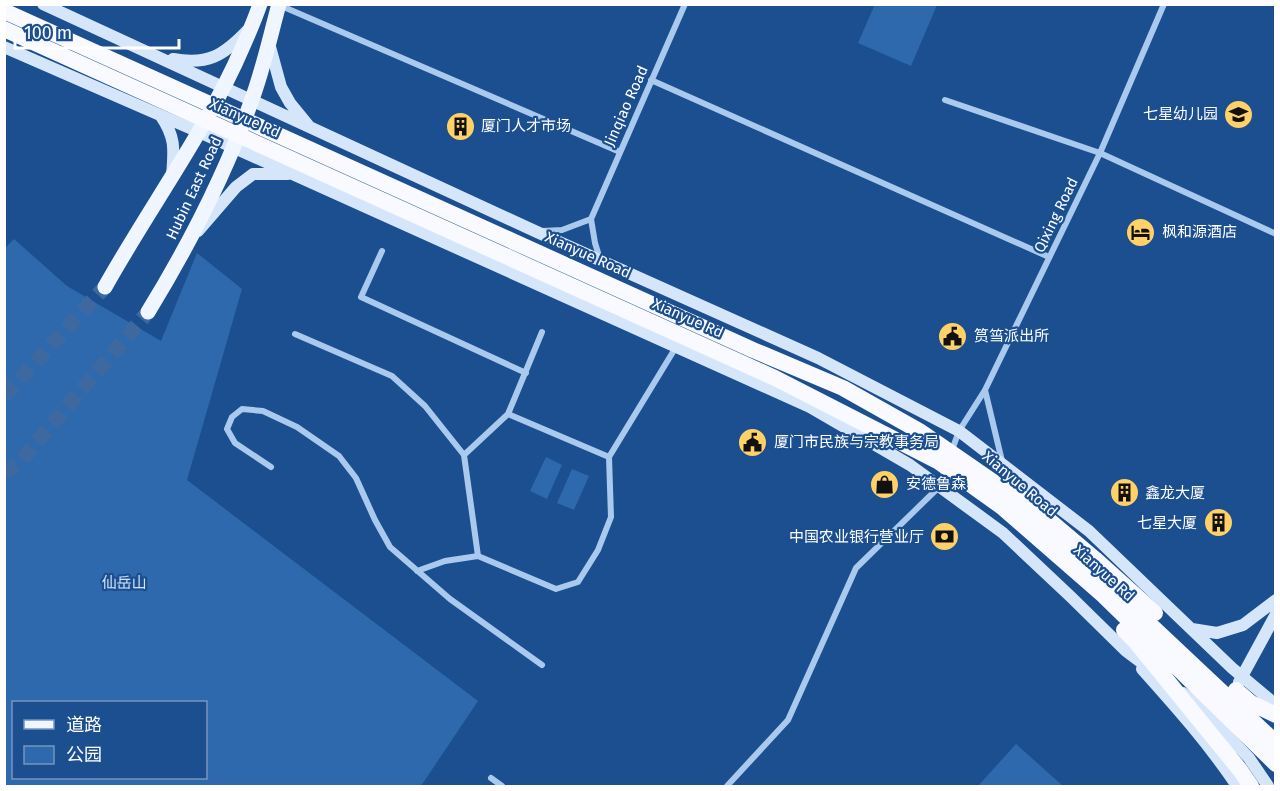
<svg xmlns="http://www.w3.org/2000/svg" width="1280" height="791" viewBox="0 0 1280 791" font-family="'Fira Sans','Noto Sans SC',sans-serif">
  <style>
    .green { fill: #2e69ad; fill-rule: evenodd }
    .lines { fill: none; stroke-linecap: round; stroke-linejoin: round }
    .primary-tunnel { stroke: #3d69a0; stroke-width: 15; stroke-dasharray: 15 8; stroke-linecap: butt }
    .minor { stroke: #a9c9ee; stroke-width: 6 }
    .secondary { stroke: #d6e6fa; stroke-width: 12 }
    .primary { stroke: #f0f6ff; stroke-width: 15 }
    .trunk { stroke: #f8faff; stroke-width: 16 }
    .trunk-bridge { stroke: #f8faff; stroke-width: 16 }
    .labels { text-anchor: middle; dominant-baseline: central; stroke-width: 4.5; stroke-linejoin: round; paint-order: stroke }
    .street-label { font-size: 15px; fill: #fff; stroke: #1b4f8f }
    .poi-label { font-size: 15px; fill: #fff; stroke: #1b4f8f; text-anchor: start }
    .park-label { font-size: 15px; fill: #cfe3fa; stroke: #1b4f8f }
  </style>
  <rect width="100%" height="100%" fill="#1b4f8f"/>
  <path class="green" d="M 875,4 L 937,5 L 911,66 L 858,43 Z
    M 14,239 L 67,286 L 161,341 L 197,253 L 242,289 L 187,480 L 478,701 L 421,786 L 5,786 L 4,249 ZM 206,702 L 206,778 L 14,778 L 14,702 Z
    M 546,457 L 562,465 L 547,499 L 530,491 Z
    M 572,469 L 589,476 L 574,510 L 557,503 Z
    M 1016,744 L 1063,786 L 978,786 Z"/>
  <g class="lines">
    <path class="primary-tunnel" d="M 4,396 L 105,287
      M 4,473 L 19,463 L 148,312"/>
    <path class="minor" d="M 279,5 L 620,152
      M 651,80 L 1049,257
      M 945,100 L 1100,153 L 1276,234
      M 591,219 L 685,4
      M 591,219 L 595,243 L 600,259
      M 542,231 L 562,230 L 591,219
      M 382,251 L 361,297 L 526,373
      M 295,334 L 392,376 L 425,406 L 464,455 L 478,556 L 556,589 L 578,582 L 598,550 L 611,517 L 609,457 L 676,347
      M 985,390 L 1002,461
      M 508,414 L 609,457
      M 952,450 L 959,431 L 985,390 L 1100,153 L 1164,4
      M 464,455 L 508,414 L 542,332
      M 271,467 L 235,443 L 227,429 L 232,417 L 242,409 L 263,411 L 297,427 L 339,456 L 356,478 L 375,520 L 390,547 L 450,599 L 542,665
      M 417,571 L 445,561 L 478,556
      M 491,778 L 502,786
      M 727,786 L 788,720 L 856,568 L 939,487 L 946,468"/>
    <path class="secondary" d="M 43,4 L 537,232 L 818,358 L 959,431 L 1089,531 L 1232,668 L 1276,705
      M 269,43 L 281,87 L 290,103 L 308,125
      M 4,47 L 199,132 L 810,407 L 910,465 L 1003,533 L 1071,597 L 1126,651 L 1154,672
      M 173,59 C 208,65 223,56 247,31
      M 161,116 C 176,138 174,150 172,176
      M 198,231 L 236,187 L 253,174 L 288,174
      M 1192,629 L 1217,633 L 1243,625 L 1276,600
      M 1142,669 C 1176,707 1209,744 1237,786
      M 1239,682 L 1276,614
      M 1183,693 L 1199,705 L 1249,758 L 1268,786"/>
    <path class="primary" d="M 105,287 C 147,212 198,142 235,64 C 244,44 253,25 260,4
      M 148,312 C 189,245 225,175 251,102 C 263,70 270,37 279,4"/>
    <path class="trunk" d="M 1007,488 L 1018,494 L 1095,559 L 1155,613"/>
    <path class="trunk-bridge" d="M 4,11 L 753,350 L 843,388 L 921,432 L 992,481 L 1090,568 L 1276,743
      M 4,29 L 775,378 L 939,462 L 1002,507 L 1103,595 L 1276,764
      M 1124,630 L 1135,641 L 1240,770 L 1251,786
      M 1236,690 L 1251,703 L 1276,715"/>
  </g>
  <defs>
    <symbol id="school-disc" viewBox="-11 -11 22 22"><circle r="9.5" fill="#ffd166" stroke="#1b4f8f"/><path d="M0-5L7-2L0 1L-7-2ZM-4 1L0 2.5L4 1V4Q0 6-4 4Z" fill="#111"/></symbol>
    <symbol id="building-disc" viewBox="-11 -11 22 22"><circle r="9.5" fill="#ffd166" stroke="#1b4f8f"/><path d="M-4-6H4V6H1V3H-1V6H-4ZM-2.5-4.3h1.7v1.8h-1.7ZM.8-4.3h1.7v1.8H.8ZM-2.5-1h1.7V.8h-1.7ZM.8-1h1.7V.8H.8Z" fill="#111"/></symbol>
    <symbol id="hotel-disc" viewBox="-11 -11 22 22"><circle r="9.5" fill="#ffd166" stroke="#1b4f8f"/><path d="M-6-4.5h1.5V1H6V5H4.5V3h-9V5H-6ZM-4 0a1.8 1.8 0 1 1 3.6 0ZM.5 0V-2.5h3Q6-2.5 6 0Z" fill="#111"/></symbol>
    <symbol id="civic-disc" viewBox="-11 -11 22 22"><circle r="9.5" fill="#ffd166" stroke="#1b4f8f"/><path d="M-.6-6.5H3V-4.5H.6V-3L4-1V1h2V6H-6V1h2V-1L-.6-3ZM-1.2 2.5V6h2.4V2.5Z" fill="#111"/></symbol>
    <symbol id="shop-disc" viewBox="-11 -11 22 22"><circle r="9.5" fill="#ffd166" stroke="#1b4f8f"/><path d="M-5-2.5h2.3a2.7 3.5 0 0 1 5.4 0H5L5.5 6h-11ZM-1.5-2.5h3a1.5 2.3 0 0 0-3 0Z" fill="#111"/></symbol>
    <symbol id="bank-disc" viewBox="-11 -11 22 22"><circle r="9.5" fill="#ffd166" stroke="#1b4f8f"/><path d="M-6-4H6V4H-6ZM0-2.3a2.3 2.3 0 1 0 0 4.6a2.3 2.3 0 1 0 0-4.6Z" fill="#111"/></symbol>
  </defs>
  <g fill-rule="evenodd">
    <use href="#school-disc" x="1222" y="98" width="33" height="33"/>
    <use href="#building-disc" x="444" y="110" width="33" height="33"/>
    <use href="#hotel-disc" x="1124" y="216" width="33" height="33"/>
    <use href="#civic-disc" x="936" y="320" width="33" height="33"/>
    <use href="#civic-disc" x="736" y="426" width="33" height="33"/>
    <use href="#shop-disc" x="868" y="468" width="33" height="33"/>
    <use href="#building-disc" x="1108" y="476" width="33" height="33"/>
    <use href="#building-disc" x="1202" y="506" width="33" height="33"/>
    <use href="#bank-disc" x="928" y="520" width="33" height="33"/>
  </g>
  <g class="labels">
    <g class="street-label">
      <text transform="translate(626 106) rotate(-66)">Jinqiao Road</text>
      <text transform="translate(245 118) rotate(24)">Xianyue Rd</text>
      <text transform="translate(194 188) rotate(-65)">Hubin East Road</text>
      <text transform="translate(1056 215) rotate(-64)">Qixing Road</text>
      <text transform="translate(588 255) rotate(24)">Xianyue Road</text>
      <text transform="translate(688 318) rotate(24)">Xianyue Rd</text>
      <text transform="translate(1020 484) rotate(40)">Xianyue Road</text>
      <text transform="translate(1104 573) rotate(42)">Xianyue Rd</text>
    </g>
    <g class="poi-label">
      <text x="1218" y="114" text-anchor="end">七星幼儿园</text>
      <text x="481" y="126">厦门人才市场</text>
      <text x="1162" y="232">枫和源酒店</text>
      <text x="974" y="336">筼筜派出所</text>
      <text x="774" y="442">厦门市民族与宗教事务局</text>
      <text x="906" y="484">安德鲁森</text>
      <text x="1145" y="493">鑫龙大厦</text>
      <text x="1197" y="523" text-anchor="end">七星大厦</text>
      <text x="924" y="537" text-anchor="end">中国农业银行营业厅</text>
    </g>
    <g class="park-label">
      <text x="124" y="583">仙岳山</text>
    </g>
  </g>
  <rect width="1280" height="791" fill="none" stroke="#ffffff" stroke-width="12"/>
  <rect x="12" y="701" width="195" height="78" fill="#1b4f8f" stroke="#7695bc" stroke-width="1.5"/>
  <rect x="24" y="720" width="30" height="9" fill="#f0f6ff" stroke="#7695bc" stroke-width="1.5"/>
  <text x="66" y="731" font-size="18" fill="#ffffff">道路</text>
  <rect x="24" y="746" width="30" height="18" fill="#2e69ad" stroke="#7695bc" stroke-width="1.5"/>
  <text x="66" y="761" font-size="18" fill="#ffffff">公园</text>
  <path d="M15 39v9h164v-9" fill="none" stroke="#ffffff" stroke-width="3"/>
  <text x="24" y="39" font-size="18" fill="#ffffff" stroke="#1b4f8f" stroke-width="4.5" paint-order="stroke">100 m</text>
</svg>
